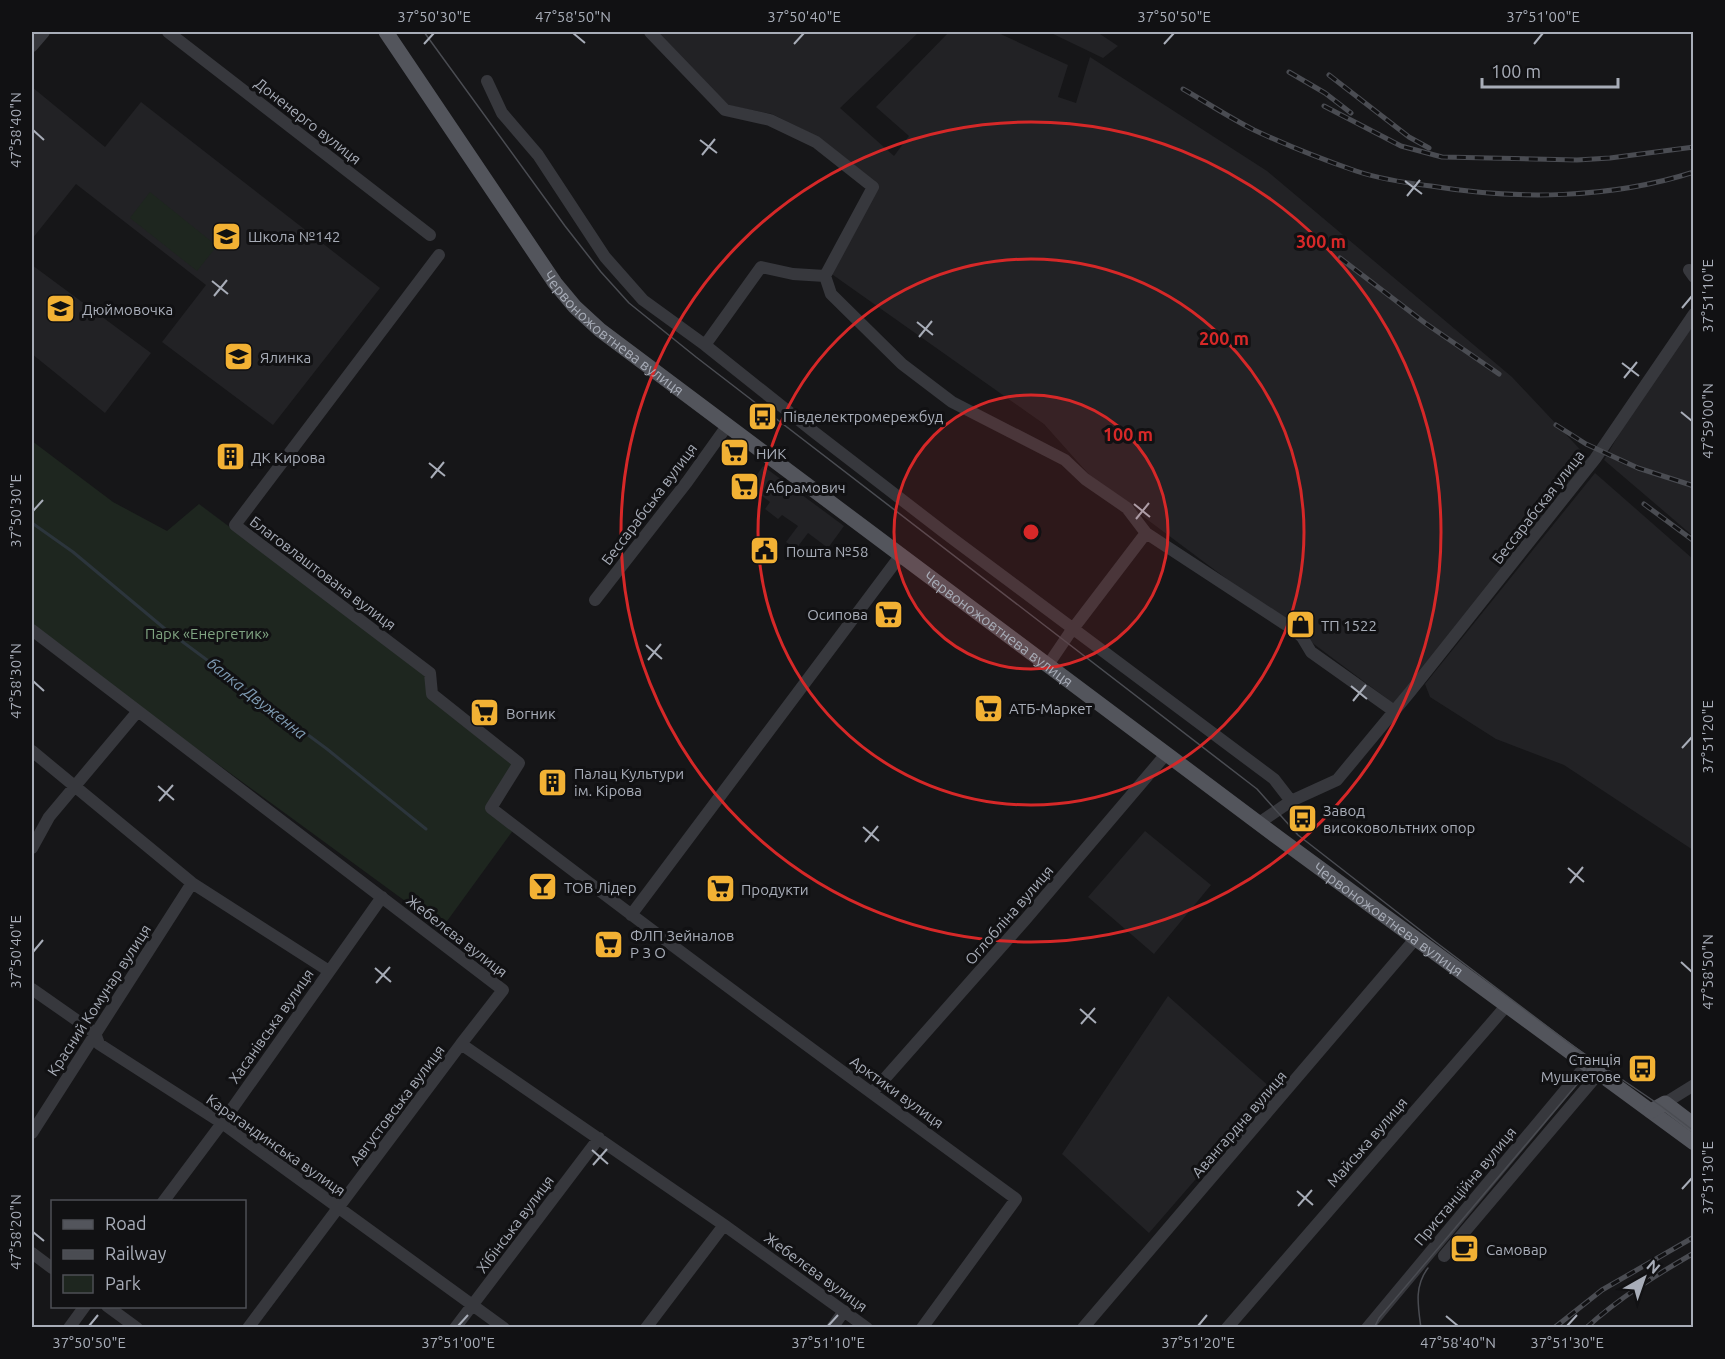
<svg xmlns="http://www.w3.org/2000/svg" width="1725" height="1359" viewBox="0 0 1725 1359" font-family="Ubuntu,sans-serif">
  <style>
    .built { fill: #222225 }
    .green { fill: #1e261f }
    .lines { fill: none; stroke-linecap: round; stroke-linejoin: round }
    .stream { stroke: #2c353c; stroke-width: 3 }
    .minor { stroke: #37383d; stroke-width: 12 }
    .major { stroke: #53555c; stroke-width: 15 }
    .tram { stroke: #4a4c52; stroke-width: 1.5 }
    .rail-casing { stroke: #4a4c52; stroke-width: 5 }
    .rail { stroke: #111113; stroke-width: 3; stroke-dasharray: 9; stroke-linecap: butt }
    .ticks { fill: none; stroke: #a8adb8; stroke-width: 2 }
    .ring { fill: none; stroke: #d62828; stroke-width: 3 }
    .labels { text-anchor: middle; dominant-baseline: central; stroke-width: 6; stroke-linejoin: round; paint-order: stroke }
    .street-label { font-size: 15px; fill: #a8adb8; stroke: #111113 }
    .poi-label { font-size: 15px; fill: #a8adb8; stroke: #111113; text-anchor: start }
    .park-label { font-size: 15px; fill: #7fa381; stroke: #111113 }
    .water-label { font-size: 16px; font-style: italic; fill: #7f9bb3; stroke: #111113 }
    .centre { fill: #d62828; stroke: #111113; stroke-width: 3 }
    .ring-label { font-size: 18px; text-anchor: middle; font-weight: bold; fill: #d62828; stroke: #111113; stroke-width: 6; stroke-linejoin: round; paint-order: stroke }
    .neatline { fill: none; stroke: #a8adb8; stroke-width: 2 }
    .ticks-label { font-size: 15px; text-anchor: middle; fill: #a8adb8 }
  </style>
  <rect width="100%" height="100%" fill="#161618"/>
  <path class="built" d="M 657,32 L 919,32 L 840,108 L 894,156 L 909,136 L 876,107 L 949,32 L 996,32 L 1068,65 L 1058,97 L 1076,103 L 1090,57 L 1267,171 L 1512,377 L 1590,460 L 1394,704 L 1093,479 L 1044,424 L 826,270 L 875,181 L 818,137 L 772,114 L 727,105 Z
    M 1049,32 L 1097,32 L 1118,46 L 1103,58 Z
    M 32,87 L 105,147 L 141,102 L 380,288 L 273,425 L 162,342 L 206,285 L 76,184 L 32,239 Z
    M 32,265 L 151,353 L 105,413 L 32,354 Z
    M 1693,307 L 1693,536 L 1604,460 Z
    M 763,466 L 844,526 L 828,548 L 808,533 L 796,549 L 786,542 L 798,526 L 782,515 L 778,519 L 765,509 L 770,502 L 749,486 Z
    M 1595,473 L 1693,559 L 1693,850 L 1564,765 L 1496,739 L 1430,697 L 1425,684 Z
    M 1145,831 L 1211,885 L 1154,954 L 1088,897 Z
    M 1168,996 L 1273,1090 L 1149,1233 L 1062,1154 Z"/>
  <path class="green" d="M 150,192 L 217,246 L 197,271 L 130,218 Z
    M 32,441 L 113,502 L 167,531 L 199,504 L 427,675 L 429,695 L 515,763 L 488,808 L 514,829 L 442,928 L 141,708 L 32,624 Z"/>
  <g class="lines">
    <path class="stream" d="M 32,523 L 73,552 L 164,628 L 327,749 L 426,829"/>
    <path class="minor" d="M 168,32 L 430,235
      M 650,32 L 725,110 L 770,120 L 816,142 L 873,187 L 825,276
      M 32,46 L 44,32
      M 487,81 L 502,113 L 538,155 L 605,257 L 643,300 L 705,345 L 814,432 L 945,533 L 1274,779 L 1291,801
      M 439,255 L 235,525 L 430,673 L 432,694 L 519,763 L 491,808 C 664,941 840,1070 1016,1199 L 922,1328
      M 1689,270 L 1694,277
      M 705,345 L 761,267 L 793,274 L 825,276 L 831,294 L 902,364 L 952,402 L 1065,460 L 1085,479 L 1127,508 L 1146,533 L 1069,634 L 1048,665
      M 1146,533 L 1294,630 L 1302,637 L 1311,652 L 1394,711
      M 595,600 L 687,482 L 727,426
      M 32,630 L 503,990 L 461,1044 L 724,1225 L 867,1328
      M 32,751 L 192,883 L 329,971
      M 1259,823 L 1291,801 L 1337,780 L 1410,692 L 1595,459 L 1694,314
      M 32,848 L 49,817 L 138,711
      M 631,915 L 900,556
      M 32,989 L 95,1033 L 99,1044 L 222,1123 L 504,1328
      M 872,1093 L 1025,920 L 1167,753
      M 1665,1103 L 1694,1085
      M 32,1133 L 192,883
      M 163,1202 L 222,1123 L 382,897
      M 32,1253 L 52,1268
      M 1444,1256 L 1599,1073
      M 107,1306 L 137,1328
      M 69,1328 L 85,1306
      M 248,1328 L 461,1044
      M 455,1328 L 599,1138
      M 646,1328 L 724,1225
      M 832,1328 L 844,1311
      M 1083,1328 L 1416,938
      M 1227,1328 L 1507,1005
      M 1367,1328 L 1587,1064"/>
    <g class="major">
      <path id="s1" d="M 386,32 L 555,283 L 575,307 L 600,330 L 1280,839 L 1694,1143"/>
      <path d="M 1651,1111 L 1665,1103 L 1694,1125"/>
    </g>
    <path class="tram" d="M 424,32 L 565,226 L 601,272 L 629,303 L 696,357 L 1257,789 L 1298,835 L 1433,940 L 1573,1046 L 1661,1106 L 1694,1131
      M 1374,1328 L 1379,1318 L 1584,1076 L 1588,1065 L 1579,1052
      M 1421,1328 C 1418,1306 1414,1286 1428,1268"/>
    <defs>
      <path id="rail" d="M 1289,72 L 1325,93 L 1351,113
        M 1329,75 L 1409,137 L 1429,148
        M 1183,89 C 1206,102 1230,118 1254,130 C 1286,145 1321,159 1356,171 C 1380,179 1406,183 1431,186 C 1517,200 1610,199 1694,172
        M 1324,106 L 1401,146 L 1442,157 L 1577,160 L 1610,158 L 1694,147
        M 1340,258 L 1425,323 L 1499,374
        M 1556,425 L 1586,444 L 1638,468 L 1694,486
        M 1644,504 L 1694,541
        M 1554,1328 L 1602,1290 L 1694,1237
        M 1586,1328 C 1619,1298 1656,1275 1694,1253"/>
    </defs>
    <use href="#rail" class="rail-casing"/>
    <use href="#rail" class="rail"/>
  </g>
  <path class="ticks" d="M 573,33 L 585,43M 424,44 L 434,33M 794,44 L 804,33M 1164,44 L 1174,33M 1534,44 L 1543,33M 33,130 L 44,140M 700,140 L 717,153M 702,155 L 715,139M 1405,181 L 1422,194M 1407,196 L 1420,180M 212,281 L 228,294M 214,296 L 227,280M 1682,308 L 1692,296M 917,322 L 933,335M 919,337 L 932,321M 1622,363 L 1639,376M 1624,378 L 1637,362M 1681,412 L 1692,421M 429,463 L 445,476M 431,478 L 444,462M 1134,504 L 1150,517M 33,511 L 43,500M 1136,519 L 1149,503M 646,645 L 662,659M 648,660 L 661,644M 33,681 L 44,691M 1351,686 L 1367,699M 1353,701 L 1366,685M 1682,748 L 1692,737M 158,786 L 174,800M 159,801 L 173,785M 863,827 L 879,841M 865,842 L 878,826M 1568,868 L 1584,882M 1570,883 L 1583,867M 33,952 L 43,940M 1681,962 L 1692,972M 375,968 L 391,982M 376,983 L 390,967M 1080,1009 L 1096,1023M 1081,1024 L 1095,1008M 592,1150 L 608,1164M 593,1165 L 607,1149M 1682,1189 L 1692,1178M 1297,1191 L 1313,1205M 1298,1206 L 1312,1190M 33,1232 L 44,1241M 1446,1316 L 1458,1326M 89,1326 L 98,1315M 458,1326 L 468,1315M 828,1326 L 838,1315M 1198,1326 L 1207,1315M 1567,1326 L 1577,1315"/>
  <circle cx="1031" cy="532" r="137" fill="#d62828" fill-opacity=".12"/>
  <g class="ring">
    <circle cx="1031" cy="532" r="137"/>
    <circle cx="1031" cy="532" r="273"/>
    <circle cx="1031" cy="532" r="410"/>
  </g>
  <defs>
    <symbol id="school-square" viewBox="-11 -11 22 22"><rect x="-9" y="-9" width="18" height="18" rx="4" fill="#f2b134" stroke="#111113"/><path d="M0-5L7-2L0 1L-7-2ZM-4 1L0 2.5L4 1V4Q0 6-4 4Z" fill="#111"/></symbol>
    <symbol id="bus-square" viewBox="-11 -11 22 22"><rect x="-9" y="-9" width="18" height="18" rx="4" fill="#f2b134" stroke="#111113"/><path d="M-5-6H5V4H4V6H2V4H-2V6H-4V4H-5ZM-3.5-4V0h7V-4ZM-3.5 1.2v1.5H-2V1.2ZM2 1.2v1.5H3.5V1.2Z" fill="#111"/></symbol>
    <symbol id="supermarket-square" viewBox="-11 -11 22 22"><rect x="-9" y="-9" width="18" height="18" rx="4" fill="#f2b134" stroke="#111113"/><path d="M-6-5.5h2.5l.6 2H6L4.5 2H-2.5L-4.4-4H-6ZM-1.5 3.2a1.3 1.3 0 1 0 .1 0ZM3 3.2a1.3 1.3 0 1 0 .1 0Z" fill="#111"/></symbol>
    <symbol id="building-square" viewBox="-11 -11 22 22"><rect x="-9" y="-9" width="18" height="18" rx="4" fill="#f2b134" stroke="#111113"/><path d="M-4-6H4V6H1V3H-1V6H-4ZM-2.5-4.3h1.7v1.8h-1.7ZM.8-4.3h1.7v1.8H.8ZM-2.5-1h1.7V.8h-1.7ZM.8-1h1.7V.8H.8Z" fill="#111"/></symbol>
    <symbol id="civic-square" viewBox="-11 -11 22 22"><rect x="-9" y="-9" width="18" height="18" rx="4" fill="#f2b134" stroke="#111113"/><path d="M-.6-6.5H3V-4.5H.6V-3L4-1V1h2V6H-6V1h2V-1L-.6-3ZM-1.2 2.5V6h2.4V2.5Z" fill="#111"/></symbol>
    <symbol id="shop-square" viewBox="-11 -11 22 22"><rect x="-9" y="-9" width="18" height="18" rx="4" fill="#f2b134" stroke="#111113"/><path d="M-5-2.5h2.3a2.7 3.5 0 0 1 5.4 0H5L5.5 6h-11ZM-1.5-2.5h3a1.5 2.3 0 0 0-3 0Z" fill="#111"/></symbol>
    <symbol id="bar-square" viewBox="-11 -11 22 22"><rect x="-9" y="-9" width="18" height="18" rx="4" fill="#f2b134" stroke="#111113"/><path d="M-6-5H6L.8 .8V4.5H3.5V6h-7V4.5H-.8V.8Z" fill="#111"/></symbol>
    <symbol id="cafe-square" viewBox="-11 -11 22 22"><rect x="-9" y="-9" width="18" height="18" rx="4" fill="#f2b134" stroke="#111113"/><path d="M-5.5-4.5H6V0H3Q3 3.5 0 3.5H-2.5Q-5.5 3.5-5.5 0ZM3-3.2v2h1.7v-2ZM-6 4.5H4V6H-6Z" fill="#111"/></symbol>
  </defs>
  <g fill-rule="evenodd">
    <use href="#school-square" x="210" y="220" width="33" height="33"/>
    <use href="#school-square" x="44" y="292" width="33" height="33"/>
    <use href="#school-square" x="222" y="340" width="33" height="33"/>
    <use href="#bus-square" x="746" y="400" width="33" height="33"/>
    <use href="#supermarket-square" x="718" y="436" width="33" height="33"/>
    <use href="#building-square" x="214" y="440" width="33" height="33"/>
    <use href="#supermarket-square" x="728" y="470" width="33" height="33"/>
    <use href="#civic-square" x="748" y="534" width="33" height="33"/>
    <use href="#supermarket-square" x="872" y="598" width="33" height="33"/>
    <use href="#shop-square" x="1284" y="608" width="33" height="33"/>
    <use href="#supermarket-square" x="972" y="692" width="33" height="33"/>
    <use href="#supermarket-square" x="468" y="696" width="33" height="33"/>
    <use href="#building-square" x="536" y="766" width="33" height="33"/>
    <use href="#bus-square" x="1286" y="802" width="33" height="33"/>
    <use href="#bar-square" x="526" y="870" width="33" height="33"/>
    <use href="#supermarket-square" x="704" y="872" width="33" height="33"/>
    <use href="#supermarket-square" x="592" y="928" width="33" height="33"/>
    <use href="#bus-square" x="1626" y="1052" width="33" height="33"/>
    <use href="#cafe-square" x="1448" y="1232" width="33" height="33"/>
  </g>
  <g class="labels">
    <g class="street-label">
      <text transform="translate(308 121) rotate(38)">Доненерго вулиця</text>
      <text stroke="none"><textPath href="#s1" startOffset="380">Червоножовтнева вулиця</textPath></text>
      <text transform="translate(649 504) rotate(-53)">Бессарабська вулиця</text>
      <text transform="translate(1538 507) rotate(-52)">Бессарабская улица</text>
      <text transform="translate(323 573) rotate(37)">Благовлаштована вулиця</text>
      <text stroke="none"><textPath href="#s1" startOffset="866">Червоножовтнева вулиця</textPath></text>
      <text transform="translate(1009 915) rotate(-49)">Оглобліна вулиця</text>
      <text stroke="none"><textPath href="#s1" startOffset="1352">Червоножовтнева вулиця</textPath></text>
      <text transform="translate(457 936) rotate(38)">Жебелєва вулиця</text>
      <text transform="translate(99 1000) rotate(-57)">Красний Комунар вулиця</text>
      <text transform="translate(271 1026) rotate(-55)">Хасанівська вулиця</text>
      <text transform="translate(897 1092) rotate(36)">Арктики вулиця</text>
      <text transform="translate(397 1105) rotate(-53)">Августовська вулиця</text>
      <text transform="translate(1239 1124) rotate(-49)">Авангардна вулиця</text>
      <text transform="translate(1367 1142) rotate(-49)">Майська вулиця</text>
      <text transform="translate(276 1145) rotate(35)">Карагандинська вулиця</text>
      <text transform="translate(1465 1186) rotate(-50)">Пристанційна вулиця</text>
      <text transform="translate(515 1224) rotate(-53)">Хібінська вулиця</text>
      <text transform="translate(816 1272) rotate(36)">Жебелєва вулиця</text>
    </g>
    <g class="poi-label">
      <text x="248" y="236">Школа №142</text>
      <text x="82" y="309">Дюймовочка</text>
      <text x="260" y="357">Ялинка</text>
      <text x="783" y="416">Півделектромережбуд</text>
      <text x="756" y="453">НИК</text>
      <text x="251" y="457">ДК Кирова</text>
      <text x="766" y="487">Абрамович</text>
      <text x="786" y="551">Пошта №58</text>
      <text x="868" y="614" text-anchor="end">Осипова</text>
      <text x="1321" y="625">ТП 1522</text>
      <text x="1009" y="708">АТБ-Маркет</text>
      <text x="506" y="713">Вогник</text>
      <text x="574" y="773">Палац Культури<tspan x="574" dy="17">ім. Кірова</tspan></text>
      <text x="1323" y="810">Завод<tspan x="1323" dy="17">високовольтних опор</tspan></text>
      <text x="564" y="887">ТОВ Лідер</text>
      <text x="741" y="889">Продукти</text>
      <text x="630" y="935">ФЛП Зейналов<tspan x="630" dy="17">Р З О</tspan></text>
      <text x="1621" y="1059" text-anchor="end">Станція<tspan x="1621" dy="17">Мушкетове</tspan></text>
      <text x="1486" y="1249">Самовар</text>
    </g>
    <g class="park-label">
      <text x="207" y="633">Парк «Енергетик»</text>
    </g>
    <g class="water-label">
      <text transform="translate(257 698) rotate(38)">балка Двуженна</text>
    </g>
  </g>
  <circle cx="1031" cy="532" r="9" class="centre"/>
  <g class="ring-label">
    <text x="1321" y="248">300 m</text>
    <text x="1224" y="345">200 m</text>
    <text x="1128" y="441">100 m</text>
  </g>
  <rect width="1725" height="1359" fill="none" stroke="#111113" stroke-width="66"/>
  <rect x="51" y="1200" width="195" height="108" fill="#111113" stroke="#4d4f55" stroke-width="1.5"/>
  <rect x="63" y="1220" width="30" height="9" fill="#53555c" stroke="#4d4f55" stroke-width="1.5"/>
  <text x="105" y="1230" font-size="18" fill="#a8adb8">Road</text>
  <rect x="63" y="1250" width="30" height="9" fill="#4a4c52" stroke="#4d4f55" stroke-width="1.5"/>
  <text x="105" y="1260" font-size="18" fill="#a8adb8">Railway</text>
  <rect x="63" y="1275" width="30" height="18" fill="#1e261f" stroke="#4d4f55" stroke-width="1.5"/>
  <text x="105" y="1290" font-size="18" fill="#a8adb8">Park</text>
  <g transform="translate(1644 1278) rotate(40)" stroke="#111113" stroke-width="4.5" paint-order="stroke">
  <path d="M0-4.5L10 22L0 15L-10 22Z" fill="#a8adb8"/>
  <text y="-9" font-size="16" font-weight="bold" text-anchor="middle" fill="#a8adb8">N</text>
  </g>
  <path d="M1482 78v9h136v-9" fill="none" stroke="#a8adb8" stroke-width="3"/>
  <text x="1491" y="78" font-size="18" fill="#a8adb8" stroke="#111113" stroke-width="4.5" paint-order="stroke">100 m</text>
  <rect x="33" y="33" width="1659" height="1293" class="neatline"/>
  <g class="ticks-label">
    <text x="434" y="22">37°50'30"E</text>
    <text x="573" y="22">47°58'50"N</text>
    <text x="804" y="22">37°50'40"E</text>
    <text x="1174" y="22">37°50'50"E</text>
    <text x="1543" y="22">37°51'00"E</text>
    <text transform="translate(16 130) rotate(-90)" y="5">47°58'40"N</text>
    <text transform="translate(1708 296) rotate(-90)" y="5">37°51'10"E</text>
    <text transform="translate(1708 421) rotate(-90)" y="5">47°59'00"N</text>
    <text transform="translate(16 511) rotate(-90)" y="5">37°50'30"E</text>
    <text transform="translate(16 681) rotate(-90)" y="5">47°58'30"N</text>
    <text transform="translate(1708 737) rotate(-90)" y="5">37°51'20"E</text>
    <text transform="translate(16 952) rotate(-90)" y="5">37°50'40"E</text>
    <text transform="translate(1708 972) rotate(-90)" y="5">47°58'50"N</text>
    <text transform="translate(1708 1178) rotate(-90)" y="5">37°51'30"E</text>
    <text transform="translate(16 1232) rotate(-90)" y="5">47°58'20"N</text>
    <text x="89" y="1348">37°50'50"E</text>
    <text x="458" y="1348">37°51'00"E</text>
    <text x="828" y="1348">37°51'10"E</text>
    <text x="1198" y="1348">37°51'20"E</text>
    <text x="1458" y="1348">47°58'40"N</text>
    <text x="1567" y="1348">37°51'30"E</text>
  </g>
</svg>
